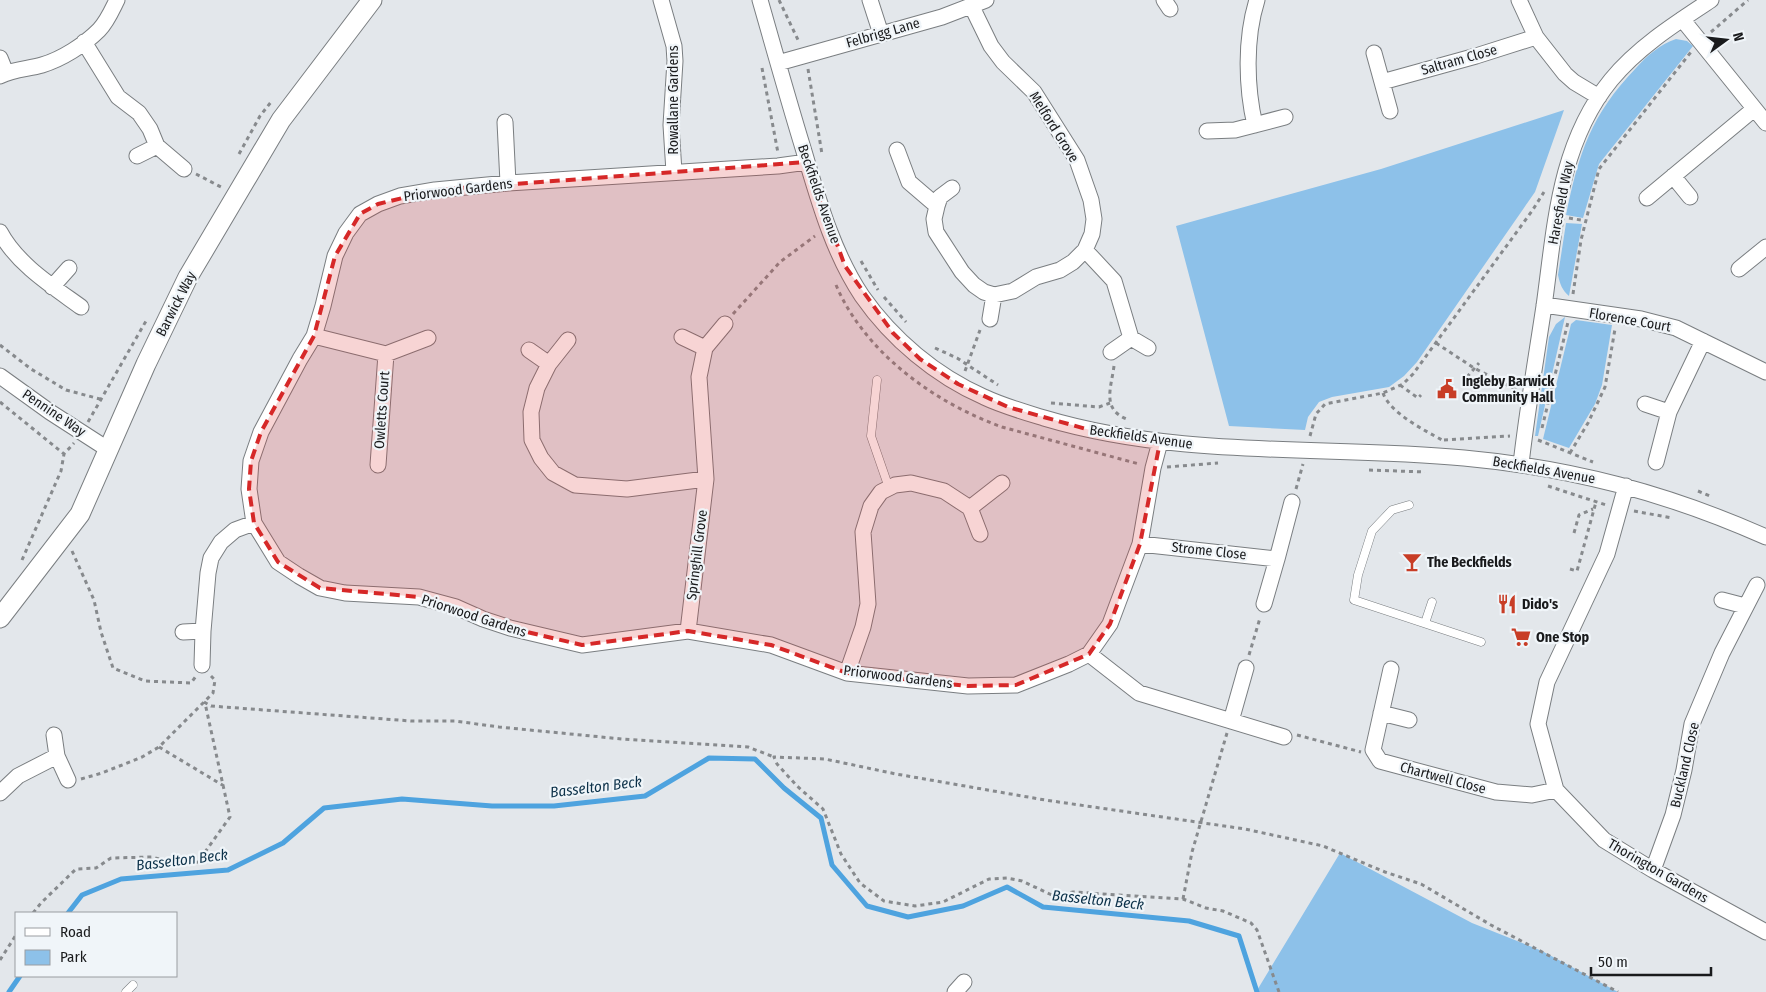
<svg xmlns="http://www.w3.org/2000/svg" width="1766" height="992" viewBox="0 0 1766 992" font-family="'Fira Sans Condensed',sans-serif">
  <style>
    .green { fill: #8dc1e9 }
    .lines { fill: none; stroke-linecap: round; stroke-linejoin: round }
    .stream { stroke: #4ea3df; stroke-width: 5 }
    .service-casing { stroke: #7a7e81; stroke-width: 9 }
    .minor-casing { stroke: #7a7e81; stroke-width: 17 }
    .tertiary-casing { stroke: #7a7e81; stroke-width: 21 }
    .path { stroke: #878a8d; stroke-width: 3; stroke-dasharray: 4 4; stroke-linecap: butt }
    .service { stroke: #fff; stroke-width: 8 }
    .minor { stroke: #fff; stroke-width: 15 }
    .tertiary { stroke: #fff; stroke-width: 19 }
    .marked { fill: #d62828; fill-opacity: 0.2; stroke: #d62828; stroke-width: 4; stroke-dasharray: 10 6; stroke-linejoin: round }
    .labels { text-anchor: middle; dominant-baseline: central; stroke-width: 4.5; stroke-linejoin: round; paint-order: stroke }
    .street-label { font-size: 14px; fill: #191a1c; stroke: #f0f5f9 }
    .poi-label { font-size: 14px; font-weight: bold; fill: #191a1c; stroke: #f0f5f9; text-anchor: start }
    .water-label { font-size: 15px; font-style: italic; fill: #0c3149; stroke: #f0f5f9 }
  </style>
  <rect width="100%" height="100%" fill="#e3e7eb"/>
  <path class="green" d="M 1676,39 L 1687,41 L 1693,46 L 1599,164 L 1583,218 L 1566,215 C 1579,152 1591,115 1636,68 C 1647,56 1660,44 1676,39 Z
    M 1564,110 L 1535,192 L 1417,362 L 1404,376 L 1389,387 L 1332,397 L 1319,402 L 1308,417 L 1305,430 L 1229,426 L 1176,226 L 1381,169 Z
    M 1566,223 L 1582,224 L 1569,296 C 1562,290 1560,284 1558,275 Z
    M 1565,317 L 1538,436 L 1535,436 L 1549,337 L 1556,324 Z
    M 1576,320 L 1612,325 L 1602,385 L 1595,404 L 1569,448 L 1543,439 L 1571,324 Z
    M 1340,853 L 1472,923 L 1542,951 L 1618,992 L 1256,992 Z"/>
  <g class="lines">
    <path class="stream" d="M 68,913 L 82,895 L 121,879 L 228,870 L 283,843 L 324,808 L 402,799 L 492,806 L 554,806 L 645,796 L 709,758 L 755,759 L 784,788 L 821,818 L 832,865 L 867,906 L 908,917 L 963,906 L 1007,887 L 1043,907 L 1189,921 L 1239,936 L 1257,992
      M 9,992 L 20,976"/>
    <defs>
      <path id="service" d="M 877,380 L 871,436 L 889,488
        M 1409,505 L 1392,510 L 1372,531 L 1358,575 L 1354,600 L 1481,642
        M 1425,623 L 1432,602
        M 126,992 L 133,985"/>
      <path id="minor" d="M 661,0 L 674,46 L 675,61 L 671,125 L 674,172
        M 760,0 C 774,49 788,99 803,148 C 818,198 832,251 862,296 C 892,339 936,376 984,397 C 1003,406 1024,412 1044,418 C 1181,459 1324,445 1464,458 C 1572,468 1667,493 1766,537
        M 870,0 L 881,34
        M 1164,0 L 1170,9
        M 1519,0 L 1536,37 L 1565,74 L 1574,82 L 1599,97
        M 1682,19 L 1766,123
        M 84,42 L 118,97 L 139,113 L 150,129 L 157,146 L 184,169
        M 1374,53 L 1382,82 L 1476,56 L 1536,37
        M 0,58 L 6,73
        M 778,63 L 942,17 L 986,0
        M 0,76 C 13,69 28,69 42,65 C 62,59 84,45 99,30 C 107,22 112,10 117,0
        M 1382,82 L 1390,111
        M 505,122 L 508,183
        M 1255,125 C 1246,87 1245,38 1257,0
        M 1207,131 L 1235,130 L 1285,117
        M 897,150 L 909,182 L 937,206 L 934,219 L 936,232 L 962,272 L 974,285 L 984,292 L 994,295 L 1013,291 L 1036,277 L 1060,270 L 1073,262 L 1085,250 L 1092,234 L 1094,219 L 1091,200 L 1077,160 L 1034,92 L 1003,62 L 991,46 L 972,7
        M 137,156 L 157,146
        M 807,162 L 778,166 L 508,183 L 435,190 L 400,196 L 378,204 L 360,214 L 346,233 L 335,256 L 323,306 L 314,336 L 300,359 L 261,432 L 251,461 L 249,489 L 254,523 L 278,562 L 299,576 L 320,588 L 345,593 L 419,597 L 456,607 L 483,619 L 510,628 L 582,645 L 688,631 L 771,645 L 847,673 L 968,686 L 1016,685 L 1069,664 L 1089,654 L 1110,624 L 1140,544 L 1153,468 L 1160,442
        M 1673,176 L 1690,197
        M 1647,198 L 1754,109
        M 937,206 L 940,197 L 952,188
        M 0,232 C 17,264 52,286 81,307
        M 1085,250 L 1114,281 L 1131,338 L 1111,352
        M 1739,269 L 1766,247
        M 52,287 L 69,268
        M 1544,305 L 1641,319 L 1676,328 L 1766,372
        M 990,319 L 994,295
        M 314,336 L 386,354 L 378,465
        M 682,337 L 705,348
        M 1131,338 L 1148,348
        M 568,340 L 549,364 L 537,388 L 531,412 L 532,440 L 541,458 L 553,473 L 575,485 L 627,489 L 706,479
        M 529,350 L 549,364
        M 386,354 L 428,338
        M 0,376 L 50,412 L 109,450
        M 1645,404 L 1669,412
        M 1656,462 L 1669,412 L 1703,341
        M 1521,464 C 1527,411 1536,359 1544,306 C 1555,228 1558,145 1611,80 C 1638,47 1676,23 1711,0
        M 1626,486 L 1607,554 L 1547,682 L 1538,724 L 1556,790 L 1604,840 L 1653,870 L 1766,932
        M 970,508 L 1002,483
        M 1140,544 L 1277,559 L 1264,604
        M 1277,559 L 1292,502
        M 1722,600 L 1745,606
        M 688,631 L 706,479 L 699,377 L 705,348 L 725,324
        M 183,632 L 203,631
        M 1089,654 L 1139,693 L 1284,737
        M 202,665 L 203,631 L 208,573 L 211,558 L 221,542 L 235,530 L 254,523
        M 1391,669 L 1373,750 L 1380,761 L 1496,792 L 1532,795 L 1556,790
        M 847,673 L 863,627 L 868,604 L 863,532 L 871,506 L 881,492 L 895,485 L 911,483 L 944,491 L 970,508 L 980,534
        M 1381,713 L 1409,720
        M 1231,721 L 1246,668
        M 54,735 L 57,756
        M 0,793 L 18,776 L 57,756 L 68,780
        M 1653,870 L 1673,815 L 1684,770 L 1692,724 L 1722,653 L 1757,585
        M 955,992 L 964,982"/>
      <path id="tertiary" d="M 0,618 L 80,514 L 146,364 L 188,277 L 281,120 L 372,0"/>
    </defs>
    <use href="#service" class="service-casing"/>
    <use href="#minor" class="minor-casing"/>
    <use href="#tertiary" class="tertiary-casing"/>
    <path class="path" d="M 779,0 L 799,42
      M 1711,32 L 1748,0
      M 762,68 L 778,153
      M 808,69 L 822,154
      M 239,154 L 260,116 L 271,102
      M 196,174 L 221,187
      M 1569,218 L 1586,221
      M 861,261 L 878,290
      M 836,285 C 865,353 935,403 1002,427 L 1139,464
      M 1573,294 L 1581,240 L 1599,169 L 1691,52
      M 884,297 L 906,322
      M 733,314 L 780,262 L 815,236
      M 1436,343 L 1474,368 L 1515,389 L 1515,392
      M 0,345 L 31,369 L 66,390 L 100,399
      M 935,348 L 957,358 L 998,385
      M 1114,366 C 1111,389 1101,410 1129,420
      M 965,371 L 980,330
      M 1467,377 L 1479,363
      M 1400,385 L 1418,398 L 1421,395
      M 1383,393 C 1390,413 1424,430 1442,440
      M 0,402 L 64,454
      M 1051,403 L 1099,407 L 1110,403
      M 88,422 L 146,321
      M 1542,428 L 1568,322
      M 1310,436 L 1316,414 L 1325,404 L 1383,393 L 1403,384 L 1413,374 L 1532,211 L 1544,192
      M 1444,440 L 1510,436
      M 1538,440 L 1593,462
      M 1570,453 L 1588,423 L 1605,387 L 1615,329
      M 1167,467 L 1218,463
      M 1369,470 L 1425,472
      M 1548,486 L 1606,505
      M 1296,489 L 1303,464
      M 1698,491 L 1710,496
      M 1634,511 L 1672,518
      M 1574,533 L 1579,515 L 1593,509
      M 72,551 L 94,600 L 101,632 L 113,668 L 145,681 L 191,683 L 196,676
      M 22,560 L 61,471 L 64,454 L 74,443
      M 1570,569 L 1577,571 L 1596,502
      M 1249,655 L 1260,618
      M 204,702 L 211,706 L 411,721 L 455,721 L 499,727 L 622,739 L 748,747 L 774,757
      M 1297,735 L 1361,752
      M 159,747 L 224,786
      M 81,779 L 102,773 L 142,757 L 159,747 L 213,693 L 215,680 L 211,676
      M 1183,899 L 1192,852 L 1227,733
      M 33,913 L 41,903 L 76,869 L 96,868 L 111,858 L 152,857 L 181,865 L 198,862 L 230,817 L 205,703
      M 0,960 L 16,935
      M 1279,992 L 1257,930 L 1251,923 L 1223,911 L 1206,908 L 1183,899 L 1073,892 L 1054,896 L 1022,881 L 1007,878 L 989,879 L 943,902 L 915,906 L 884,901 L 860,883 L 841,854 L 823,809 L 797,786 L 777,764 L 774,757 L 825,759 L 896,774 L 1045,800 L 1245,829 L 1323,846 L 1385,872 L 1421,884 L 1491,925 L 1618,992"/>
    <use href="#service" class="service"/>
    <use href="#minor" class="minor"/>
    <use href="#tertiary" class="tertiary"/>
  </g>
  <path class="marked" d="M 807,162 L 845,266 L 893,333 L 920,359 L 958,384 L 1008,407 L 1104,434 L 1160,442 L 1140,544 L 1110,624 L 1089,654 L 1016,685 L 968,686 L 847,673 L 771,645 L 688,631 L 582,645 L 510,628 L 419,597 L 320,588 L 278,562 L 254,523 L 249,489 L 251,461 L 261,432 L 314,336 L 335,256 L 360,214 L 378,204 L 435,190 Z"/>
  <defs>
    <symbol id="civic-bare" viewBox="-9 -9 18 18"><path d="M-.6-6.5H3V-4.5H.6V-3L4-1V1h2V6H-6V1h2V-1L-.6-3ZM-1.2 2.5V6h2.4V2.5Z" fill="#c83d26" stroke="#f0f5f9" stroke-width="2.5" paint-order="stroke"/></symbol>
    <symbol id="bar-bare" viewBox="-9 -9 18 18"><path d="M-6-5H6L.8 .8V4.5H3.5V6h-7V4.5H-.8V.8Z" fill="#c83d26" stroke="#f0f5f9" stroke-width="2.5" paint-order="stroke"/></symbol>
    <symbol id="restaurant-bare" viewBox="-9 -9 18 18"><path d="M-5-6h1v4h1v-4h1v4h1v-4h1v5L-1.5 .5V6h-2V.5L-5-1ZM5-6V6H3V1.5H1.5Q1.5-4 5-6Z" fill="#c83d26" stroke="#f0f5f9" stroke-width="2.5" paint-order="stroke"/></symbol>
    <symbol id="supermarket-bare" viewBox="-9 -9 18 18"><path d="M-6-5.5h2.5l.6 2H6L4.5 2H-2.5L-4.4-4H-6ZM-1.5 3.2a1.3 1.3 0 1 0 .1 0ZM3 3.2a1.3 1.3 0 1 0 .1 0Z" fill="#c83d26" stroke="#f0f5f9" stroke-width="2.5" paint-order="stroke"/></symbol>
  </defs>
  <g fill-rule="evenodd">
    <use href="#civic-bare" x="1433" y="375" width="28" height="28"/>
    <use href="#bar-bare" x="1398" y="548" width="28" height="28"/>
    <use href="#restaurant-bare" x="1493" y="590" width="28" height="28"/>
    <use href="#supermarket-bare" x="1507" y="623" width="28" height="28"/>
  </g>
  <g class="labels">
    <g class="street-label">
      <text transform="translate(883 33) rotate(-16)">Felbrigg Lane</text>
      <text transform="translate(1459 60) rotate(-16)">Saltram Close</text>
      <text transform="translate(673 100) rotate(-90)">Rowallane Gardens</text>
      <text transform="translate(1054 127) rotate(58)">Melford Grove</text>
      <text transform="translate(458 190) rotate(-7)">Priorwood Gardens</text>
      <text transform="translate(819 194) rotate(71)">Beckfields Avenue</text>
      <text transform="translate(1561 203) rotate(-79)">Haresfield Way</text>
      <text transform="translate(176 304) rotate(-63)">Barwick Way</text>
      <text transform="translate(1630 320) rotate(10)">Florence Court</text>
      <text transform="translate(382 410) rotate(-86)">Owletts Court</text>
      <text transform="translate(54 413) rotate(34)">Pennine Way</text>
      <text transform="translate(1141 437) rotate(8)">Beckfields Avenue</text>
      <text transform="translate(1544 470) rotate(10)">Beckfields Avenue</text>
      <text transform="translate(1209 551) rotate(6)">Strome Close</text>
      <text transform="translate(697 555) rotate(-83)">Springhill Grove</text>
      <text transform="translate(474 616) rotate(18)">Priorwood Gardens</text>
      <text transform="translate(898 677) rotate(7)">Priorwood Gardens</text>
      <text transform="translate(1685 765) rotate(-77)">Buckland Close</text>
      <text transform="translate(1443 778) rotate(15)">Chartwell Close</text>
      <text transform="translate(1658 871) rotate(30)">Thorington Gardens</text>
    </g>
    <g class="poi-label">
      <text x="1462" y="381">Ingleby Barwick<tspan x="1462" dy="16">Community Hall</tspan></text>
      <text x="1427" y="562">The Beckfields</text>
      <text x="1522" y="604">Dido's</text>
      <text x="1536" y="637">One Stop</text>
    </g>
    <g class="water-label">
      <text transform="translate(596 787) rotate(-7)">Basselton Beck</text>
      <text transform="translate(182 860) rotate(-7)">Basselton Beck</text>
      <text transform="translate(1098 900) rotate(6)">Basselton Beck</text>
    </g>
  </g>
  <rect x="15" y="912" width="162" height="65" fill="#f0f5f9" stroke="#9a9da1"/>
  <rect x="25" y="928" width="25" height="8" fill="#ffffff" stroke="#9a9da1"/>
  <text x="60" y="937" font-size="15" fill="#191a1c">Road</text>
  <rect x="25" y="950" width="25" height="15" fill="#8dc1e9" stroke="#9a9da1"/>
  <text x="60" y="962" font-size="15" fill="#191a1c">Park</text>
  <g transform="translate(1726 40) rotate(75)" stroke="#f0f5f9" stroke-width="4" paint-order="stroke">
  <path d="M0-4L9 19L0 12L-9 19Z" fill="#191a1c"/>
  <text y="-8" font-size="14" font-weight="bold" text-anchor="middle" fill="#191a1c">N</text>
  </g>
  <path d="M1591 967v8h120v-8" fill="none" stroke="#191a1c" stroke-width="2.5"/>
  <text x="1598" y="967" font-size="15" fill="#191a1c" stroke="#f0f5f9" stroke-width="4" paint-order="stroke">50 m</text>
</svg>
